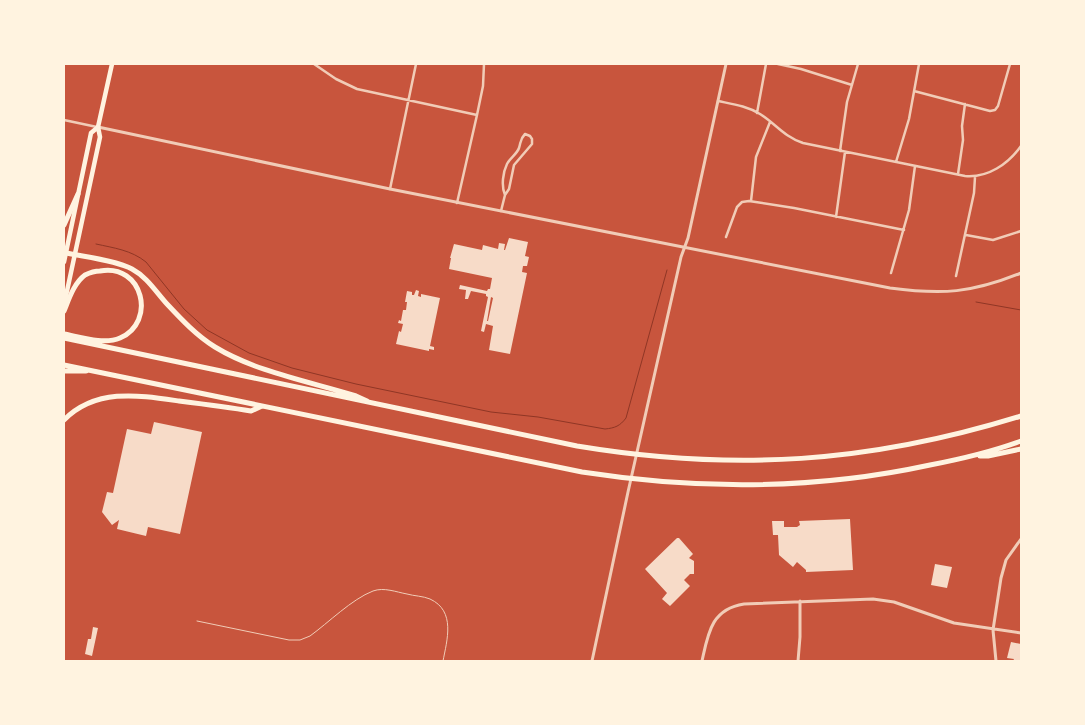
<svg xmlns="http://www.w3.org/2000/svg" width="1085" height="725" viewBox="0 0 1085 725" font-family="Georgia,serif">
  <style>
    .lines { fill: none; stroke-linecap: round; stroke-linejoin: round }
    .stream { stroke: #8f3625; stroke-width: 1 }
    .building { fill: #f7dbc8; fill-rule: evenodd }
    .service { stroke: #f1ccb7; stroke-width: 1 }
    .minor { stroke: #f1ccb7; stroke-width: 2.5 }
    .tertiary { stroke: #f1ccb7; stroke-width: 3 }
    .primary { stroke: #fff3e0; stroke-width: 4.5 }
    .motorway { stroke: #fff3e0; stroke-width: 5 }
  </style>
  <rect width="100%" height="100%" fill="#c8553d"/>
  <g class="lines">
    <path class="stream" d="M 96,244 C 114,248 131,250 146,262 L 184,309 L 207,330 L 249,353 L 292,368 L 356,384 L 491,412 L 538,417 L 605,429 C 615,428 620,426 626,418 L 667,270
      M 976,302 L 1021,310"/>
  </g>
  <path class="building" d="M 509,238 L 528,242 L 525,256 L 529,257 L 527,266 L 523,266 L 522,272 L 527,273 L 510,354 L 489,350 L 493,326 L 486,324 L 484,332 L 481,331 L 488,297 L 486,296 L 486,294 L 471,291 L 468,299 L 465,299 L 466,290 L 459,289 L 460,285 L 487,291 L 488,289 L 490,289 L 492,278 L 449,269 L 451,258 L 450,258 L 454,244 L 482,250 L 483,245 L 498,249 L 499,243 L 505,244 L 504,250 L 505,250 ZM 491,297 L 493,298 L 488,321 L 487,321 Z
    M 416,290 L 419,291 L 418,296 L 421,297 L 421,294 L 440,298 L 430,346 L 434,347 L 434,350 L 429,349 L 429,351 L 396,344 L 399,331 L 401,332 L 403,324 L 398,323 L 399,320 L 401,321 L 403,310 L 406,310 L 407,302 L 405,302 L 407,291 L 412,292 L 412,295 L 414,295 Z
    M 154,422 L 202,432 L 180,534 L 148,527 L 146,536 L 117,529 L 119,520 L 112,525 L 102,512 L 107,492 L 113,493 L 127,429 L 151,434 Z
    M 850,519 L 853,570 L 806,572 L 806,570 L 797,562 L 793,567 L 779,555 L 778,535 L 773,535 L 772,521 L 784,521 L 784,527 L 797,527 L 800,525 L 799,521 Z
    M 677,538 L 679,538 L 693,554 L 689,558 L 694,561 L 694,574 L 690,574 L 684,580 L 690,586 L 670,606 L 662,599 L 667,593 L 645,569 Z
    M 935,564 L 952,567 L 947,588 L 931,585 Z
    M 93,627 L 98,628 L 92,656 L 85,654 L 88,639 L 91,639 Z
    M 1011,642 L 1021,644 L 1021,661 L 1013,661 L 1014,659 L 1007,658 Z"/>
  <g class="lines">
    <path class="service" d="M 197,621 L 289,640 L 300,640 L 310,636 C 328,623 352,599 373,591 C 384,587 396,592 407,594 C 414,596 423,596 430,599 C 456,611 447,640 443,661"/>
    <path class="minor" d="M 314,64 L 336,79 L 357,89 L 477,115
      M 778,64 L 801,69 L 852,85
      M 914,91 L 990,111 L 995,110 L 998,106 L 1010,64
      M 718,101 C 732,104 747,106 760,114 C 776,124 783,136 803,143 L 965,176 C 988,178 1008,164 1021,146
      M 757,113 L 766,64
      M 64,120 L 97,127
      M 840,151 L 847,102 L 858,64
      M 896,162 L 909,119 L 919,64
      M 958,174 L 963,140 L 962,126 L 965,104
      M 390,189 L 416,64
      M 751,201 L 756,157 L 770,122
      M 457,203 L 477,115 L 483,86 L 484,64
      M 501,211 L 505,195 L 509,189 L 514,165 L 532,144 L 532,139 L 530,136 L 525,134 C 520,139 521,142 519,148 C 517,154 510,158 507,164 C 503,172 501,186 505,195
      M 836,217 L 845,152
      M 966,235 L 993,240 L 1021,231
      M 726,237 L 737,207 L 742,202 L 749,201 L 794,208 L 904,230
      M 891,273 L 909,210 L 915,166
      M 956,276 L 974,193 L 975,177"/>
    <path class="tertiary" d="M 98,127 L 390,189 L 890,288 C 942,295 972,293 1021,273
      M 592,661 L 628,492 L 681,257 L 688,238 L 726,64
      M 702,661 C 708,634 711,609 744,604 L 873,599 L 894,602 L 954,623 L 1021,633
      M 798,661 L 800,637 L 800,601
      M 996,661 L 993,630 L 1001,578 L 1006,560 L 1021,539"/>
    <path class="primary" d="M 64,262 L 91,133 L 98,127
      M 64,305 L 100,137 L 98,127 L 112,64"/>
    <path class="motorway" d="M 64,225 L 78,194
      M 66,253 C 85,257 115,260 132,269 C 147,277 156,292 167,304 C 182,320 197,336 215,347 C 256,372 311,382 356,396 L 367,401
      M 64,311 C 69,299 74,283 85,275 C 89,273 95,271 100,271 C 143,263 157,322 120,338 C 104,345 80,337 64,334
      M 64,338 L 577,446 C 734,472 870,463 1021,416
      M 64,365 L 582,472 C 698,490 815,490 930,465 C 961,459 991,452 1021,441
      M 64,371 L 86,371
      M 64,420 C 96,388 138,395 179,401 C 203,404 227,407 251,411 L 262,406
      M 980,456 L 988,456 L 1021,449"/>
  </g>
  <rect width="1085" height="725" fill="none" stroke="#fff3e0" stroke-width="130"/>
</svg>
